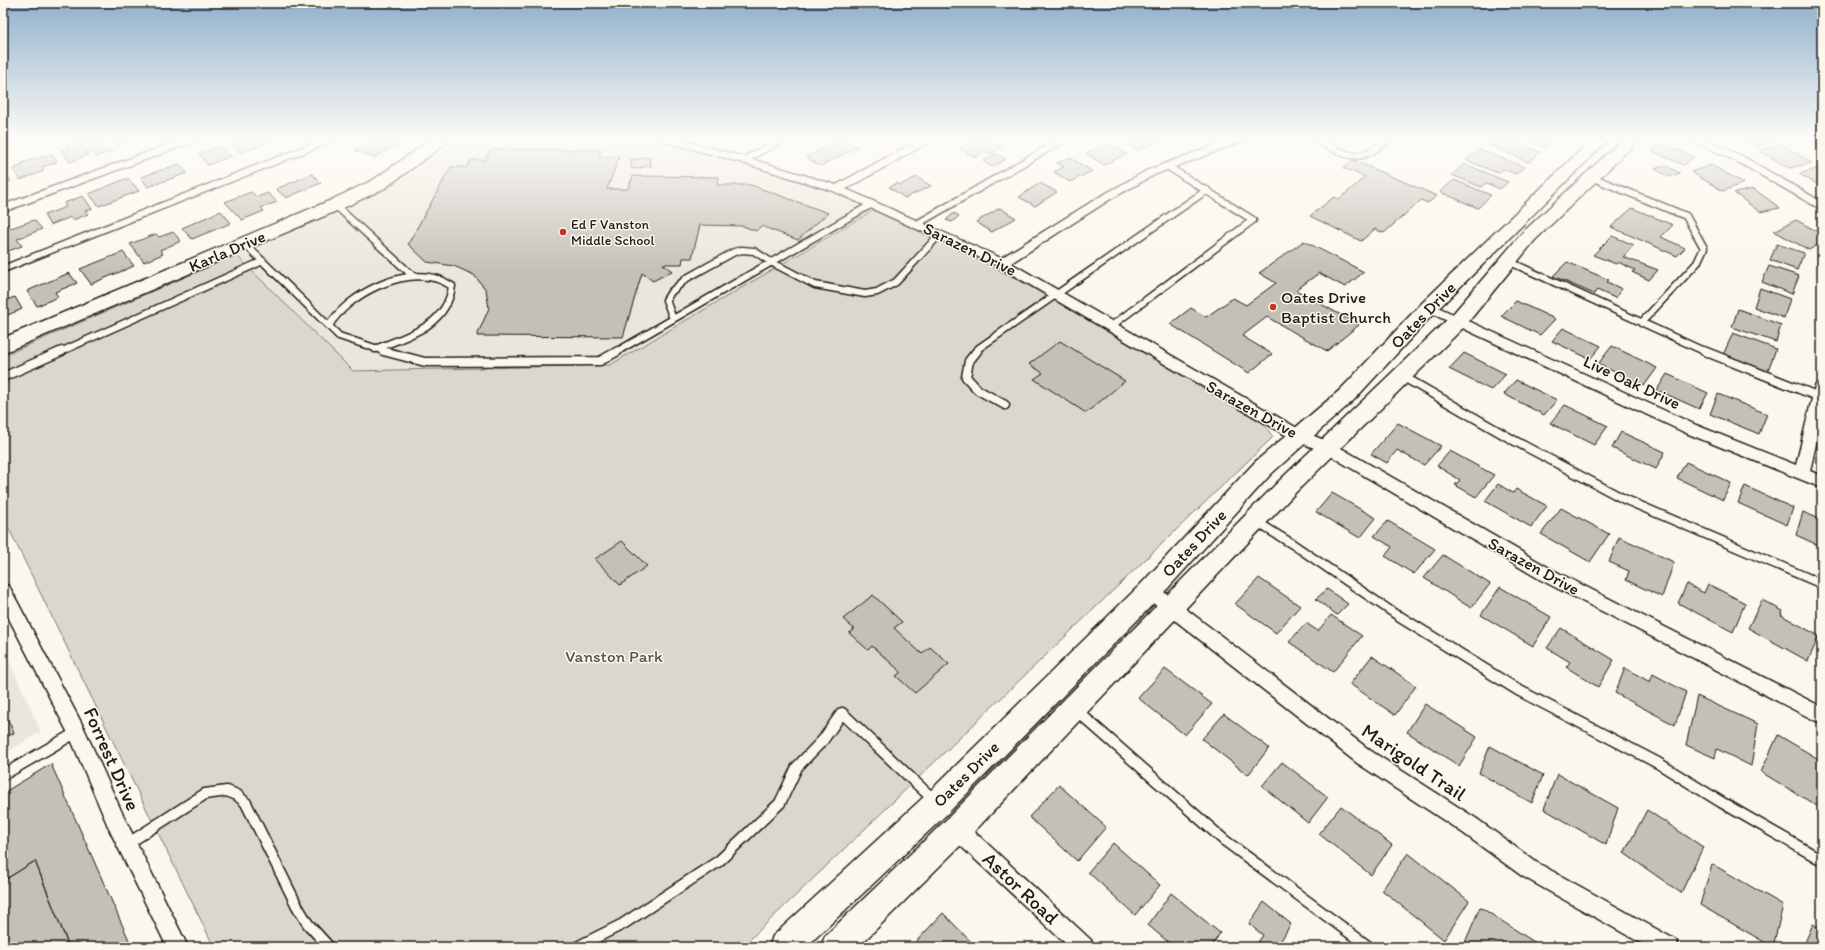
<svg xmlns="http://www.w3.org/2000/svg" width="1825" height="950" viewBox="0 0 1825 950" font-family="Itim,sans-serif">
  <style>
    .built { fill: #eae6dc }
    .green { fill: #dad7ce; stroke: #7b7a75 }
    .building { fill: #c3c0b8; stroke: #1c1c1c }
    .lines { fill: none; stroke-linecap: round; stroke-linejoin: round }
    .lane-far2-casing { stroke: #1c1c1c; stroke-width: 9 }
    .lane-far1-casing { stroke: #1c1c1c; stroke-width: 11 }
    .lane-casing { stroke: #1c1c1c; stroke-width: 13 }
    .street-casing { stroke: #1c1c1c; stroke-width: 3 }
    .secondary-casing { stroke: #1c1c1c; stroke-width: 3 }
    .lane-far2 { stroke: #fbf7ec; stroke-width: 6 }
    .lane-far1 { stroke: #fbf7ec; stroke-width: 8 }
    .lane { stroke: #fbf7ec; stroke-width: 10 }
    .street { fill: #fbf7ec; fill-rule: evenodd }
    .secondary { fill: #fbf7ec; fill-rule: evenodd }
    .poi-dot { fill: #c8321e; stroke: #fbf7ec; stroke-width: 1.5 }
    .labels { text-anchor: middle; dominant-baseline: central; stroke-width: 3; stroke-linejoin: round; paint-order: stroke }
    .far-poi-label { font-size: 14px; fill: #1c1c1c; stroke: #fbf7ec; text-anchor: start }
    .street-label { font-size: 17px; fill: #1c1c1c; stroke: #fbf7ec }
    .poi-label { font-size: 17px; fill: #1c1c1c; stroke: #fbf7ec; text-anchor: start }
    .park-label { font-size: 17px; fill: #555451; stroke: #fbf7ec }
    .near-street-label { font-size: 20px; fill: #1c1c1c; stroke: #fbf7ec }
  </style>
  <rect width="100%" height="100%" fill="#fbf7ec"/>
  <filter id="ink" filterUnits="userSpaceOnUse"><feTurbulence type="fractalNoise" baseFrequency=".025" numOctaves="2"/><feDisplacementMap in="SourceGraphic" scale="8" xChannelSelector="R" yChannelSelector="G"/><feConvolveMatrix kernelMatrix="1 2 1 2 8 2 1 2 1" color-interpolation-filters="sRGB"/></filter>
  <g filter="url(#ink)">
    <path class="built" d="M 458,139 L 642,139 L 762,168 L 876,209 L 610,365 L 353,371 L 236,255 L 349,206 L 394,184 L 417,170 Z
      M 3,647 L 41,732 L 3,754 Z"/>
    <path class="green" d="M 876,209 L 1025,283 L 1263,423 L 1273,437 L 742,947 L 214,947 L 3,517 L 3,356 L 236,255 L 353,371 L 610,365 Z"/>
    <path class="building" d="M 95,139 L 100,139 L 112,151 L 96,157 L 90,151 L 85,153 L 88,155 L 70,162 L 61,151 L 70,148 L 67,144 L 76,141 L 80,144 Z
      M 111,139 L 135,139 L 117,145 Z
      M 239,139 L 274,139 L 275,140 L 241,153 L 229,143 Z
      M 380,139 L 389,139 L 399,143 L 374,158 L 355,150 L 371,140 L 375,142 Z
      M 843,139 L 858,147 L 820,166 L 806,157 Z
      M 976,139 L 986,139 L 1002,147 L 991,154 L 985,151 L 975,157 L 959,148 Z
      M 1122,139 L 1157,139 L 1160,141 L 1136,150 Z
      M 1492,139 L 1505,139 L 1540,152 L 1529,162 L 1486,144 Z
      M 1521,139 L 1545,139 L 1551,141 L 1544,147 Z
      M 1739,139 L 1777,139 L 1756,147 Z
      M 1109,143 L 1127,154 L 1104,165 L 1086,153 Z
      M 1662,143 L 1694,157 L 1684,165 L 1651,151 Z
      M 1782,144 L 1812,163 L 1789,168 L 1759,150 Z
      M 221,146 L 231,156 L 208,165 L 199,154 Z
      M 491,149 L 601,150 L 599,157 L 619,157 L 607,189 L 628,189 L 633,176 L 719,177 L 717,185 L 751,185 L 828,213 L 798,240 L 761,226 L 756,231 L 743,226 L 700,225 L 692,258 L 683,258 L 682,264 L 663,264 L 672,271 L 653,281 L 642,273 L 623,337 L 477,336 L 489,308 L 486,290 L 474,275 L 454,266 L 427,262 L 408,244 L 451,167 L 467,167 L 471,160 L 485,160 Z
      M 1479,149 L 1524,167 L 1516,174 L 1503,169 L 1498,173 L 1466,160 Z
      M 52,154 L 57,162 L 42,167 L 44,171 L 20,180 L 13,169 L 23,165 L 22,163 Z
      M 996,154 L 1006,159 L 992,167 L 983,161 Z
      M 649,157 L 651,166 L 632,169 L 630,160 Z
      M 1069,157 L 1092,171 L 1070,182 L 1054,172 L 1064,167 L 1057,163 Z
      M 1353,160 L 1437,196 L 1428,203 L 1421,200 L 1384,233 L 1375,229 L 1361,241 L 1310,216 L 1334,197 L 1339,199 L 1365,177 L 1343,168 Z
      M 179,164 L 187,173 L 148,187 L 141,177 Z
      M 1465,164 L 1508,182 L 1500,189 L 1486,183 L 1481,187 L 1452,175 Z
      M 1665,165 L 1680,173 L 1670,177 L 1655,169 Z
      M 1711,165 L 1744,183 L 1723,191 L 1691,172 Z
      M 1822,167 L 1822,187 L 1799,174 Z
      M 5,172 L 11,181 L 3,184 L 3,173 Z
      M 312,174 L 321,183 L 286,198 L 276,189 Z
      M 917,177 L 931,186 L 905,198 L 889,187 L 897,183 L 900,185 Z
      M 125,179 L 129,179 L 139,191 L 99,206 L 89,194 Z
      M 1454,180 L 1491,195 L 1478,208 L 1440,192 Z
      M 1040,183 L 1057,192 L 1035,206 L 1019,197 Z
      M 1754,189 L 1780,208 L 1760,212 L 1734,193 Z
      M 251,192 L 257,197 L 268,193 L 277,202 L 261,208 L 264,211 L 242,220 L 225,202 Z
      M 83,196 L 92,209 L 85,211 L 88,214 L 73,220 L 71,217 L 50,225 L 44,215 L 66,207 L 64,203 Z
      M 1000,208 L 1016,218 L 992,232 L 976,222 Z
      M 1632,208 L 1673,225 L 1661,237 L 1685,248 L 1677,256 L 1611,227 Z
      M 221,211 L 231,223 L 192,239 L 182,228 Z
      M 954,213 L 959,216 L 952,222 L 946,220 Z
      M 34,220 L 42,229 L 17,239 L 22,246 L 3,253 L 3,226 L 8,224 L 11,228 Z
      M 1796,220 L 1822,234 L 1822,242 L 1809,250 L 1774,231 Z
      M 173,232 L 181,241 L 160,250 L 163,254 L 144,262 L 130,244 L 156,234 L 159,237 Z
      M 1612,236 L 1634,245 L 1623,257 L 1658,270 L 1649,280 L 1632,272 L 1635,270 L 1618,262 L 1616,264 L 1593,255 Z
      M 1304,241 L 1364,272 L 1345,287 L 1319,273 L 1296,290 L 1359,325 L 1327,351 L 1267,317 L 1242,336 L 1272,354 L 1249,373 L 1170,324 L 1191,308 L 1206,317 L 1233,298 L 1246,305 L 1276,283 L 1259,273 Z
      M 1777,244 L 1804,253 L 1797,270 L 1770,260 Z
      M 123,252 L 134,266 L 91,284 L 80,269 Z
      M 1567,262 L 1609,280 L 1607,282 L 1622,289 L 1615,298 L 1597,290 L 1594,294 L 1553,276 Z
      M 1769,266 L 1799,276 L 1792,294 L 1762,282 Z
      M 69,273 L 77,283 L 55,292 L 58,297 L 37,306 L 27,291 Z
      M 1760,288 L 1790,299 L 1784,318 L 1754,307 Z
      M 15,297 L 22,309 L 3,317 L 3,301 Z
      M 1516,301 L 1555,319 L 1540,335 L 1501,316 Z
      M 1738,309 L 1781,325 L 1776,342 L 1732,327 Z
      M 1563,328 L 1601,346 L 1590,359 L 1552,341 Z
      M 1733,333 L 1776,349 L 1767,373 L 1723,355 Z
      M 1060,341 L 1125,381 L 1086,413 L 1034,379 L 1043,373 L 1029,364 Z
      M 1612,346 L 1657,368 L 1644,386 L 1598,364 Z
      M 1464,353 L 1506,374 L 1491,390 L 1449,369 Z
      M 1667,374 L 1708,393 L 1699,409 L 1657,390 Z
      M 1516,380 L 1557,400 L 1544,415 L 1504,394 Z
      M 1718,394 L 1767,414 L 1759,434 L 1710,414 Z
      M 1565,405 L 1608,426 L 1594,445 L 1550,423 Z
      M 1398,423 L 1441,446 L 1424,465 L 1397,450 L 1387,463 L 1371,454 Z
      M 1621,432 L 1665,452 L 1656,469 L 1612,448 Z
      M 1450,451 L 1494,475 L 1476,497 L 1455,485 L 1460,480 L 1437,466 Z
      M 1686,462 L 1731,483 L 1723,500 L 1677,478 Z
      M 1498,484 L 1513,493 L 1516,489 L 1547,506 L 1531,527 L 1485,501 Z
      M 1745,486 L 1793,508 L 1787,525 L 1738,503 Z
      M 1332,493 L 1376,518 L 1360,538 L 1316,512 Z
      M 1561,508 L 1609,534 L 1590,562 L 1541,534 Z
      M 1803,512 L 1822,520 L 1822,547 L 1796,535 Z
      M 1388,521 L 1435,549 L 1414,574 L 1385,556 L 1392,547 L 1374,536 Z
      M 1619,537 L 1674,562 L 1662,597 L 1626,580 L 1629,571 L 1609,562 Z
      M 622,541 L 647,566 L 620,585 L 595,559 Z
      M 1443,555 L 1490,584 L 1471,608 L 1424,578 Z
      M 1259,578 L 1300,606 L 1276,633 L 1235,604 Z
      M 1687,584 L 1704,593 L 1708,584 L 1745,603 L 1733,632 L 1678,603 Z
      M 1500,587 L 1551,617 L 1533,646 L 1481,615 Z
      M 1327,589 L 1348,604 L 1337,615 L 1316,599 Z
      M 873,595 L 902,622 L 894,628 L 922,654 L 930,647 L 949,664 L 915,693 L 896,676 L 901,672 L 872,646 L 868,650 L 849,633 L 854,629 L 843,619 Z
      M 1762,600 L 1783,611 L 1781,615 L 1819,636 L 1808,661 L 1748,628 Z
      M 1331,615 L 1362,636 L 1333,672 L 1289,642 L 1306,623 L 1318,631 Z
      M 1561,628 L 1614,660 L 1598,687 L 1566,667 L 1570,662 L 1547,648 Z
      M 1372,656 L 1416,686 L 1395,715 L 1350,684 Z
      M 1625,668 L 1650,682 L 1653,674 L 1686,692 L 1675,725 L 1615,693 Z
      M 1165,669 L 1212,704 L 1185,735 L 1138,698 Z
      M 1697,696 L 1758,724 L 1751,766 L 1717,749 L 1715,758 L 1686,745 Z
      M 1425,704 L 1477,737 L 1459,766 L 1407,732 Z
      M 3,709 L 14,733 L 3,739 Z
      M 1224,714 L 1269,748 L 1248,775 L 1202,739 Z
      M 1778,735 L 1822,761 L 1822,809 L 1761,772 Z
      M 1490,746 L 1543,775 L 1532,803 L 1479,773 Z
      M 1282,762 L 1328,797 L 1308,823 L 1262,786 Z
      M 51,764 L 132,947 L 69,947 L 35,861 L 3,881 L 3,793 Z
      M 1557,774 L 1618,808 L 1606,845 L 1544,809 Z
      M 1059,785 L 1106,827 L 1077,861 L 1029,817 Z
      M 1341,806 L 1392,845 L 1371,875 L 1319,834 Z
      M 1647,810 L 1703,847 L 1681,893 L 1624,853 Z
      M 1113,843 L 1160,885 L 1135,915 L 1088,872 Z
      M 1408,853 L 1469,901 L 1444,940 L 1382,890 Z
      M 35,861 L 69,947 L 3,947 L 3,881 Z
      M 1712,864 L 1783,905 L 1773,947 L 1700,905 Z
      M 1171,893 L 1220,933 L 1211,947 L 1174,947 L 1148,925 Z
      M 1264,902 L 1291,924 L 1277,947 L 1255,947 L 1263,935 L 1249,924 Z
      M 1480,907 L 1542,947 L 1467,947 L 1464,945 Z
      M 943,913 L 976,947 L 911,947 Z
      M 1813,924 L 1822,930 L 1822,947 L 1803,947 Z"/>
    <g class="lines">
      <defs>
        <path id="lane-far2" d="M 1314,139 C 1348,155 1356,167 1388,139
          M 1816,139 L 1822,142
          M 744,160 L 783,139
          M 1591,177 L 1686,216 L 1704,248 L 1697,263 L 1641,323
          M 335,205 L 413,276
          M 917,224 L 1064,139
          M 245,244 L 339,336 L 387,352
          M 1508,261 L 1706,352
          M 3,269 L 331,139
          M 673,319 L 666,300 L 671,292 L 687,278 L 734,252 L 742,250 L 754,251 L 771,262 L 815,285 L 865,294 L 877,292 L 896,282 L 940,234
          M 329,326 C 347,295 402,267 438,279 C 443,280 447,284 452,286 C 447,326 408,336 375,349
          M 1110,327 L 1253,220 L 1167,166
          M 60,352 L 263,261
          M 616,352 L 872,204
          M 976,352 L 979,348 L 1207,190"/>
        <path id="lane-far1" d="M 383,351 L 425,362 L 600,361 L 618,351
          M 977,351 L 969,361 L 966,377 L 978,390 L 1005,405
          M 1704,351 L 1822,398
          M 1402,376 L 1515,441 L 1624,499 L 1822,584
          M 3,377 L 62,351
          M 1255,521 L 1294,545 L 1401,618"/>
        <path id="lane" d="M 1400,617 L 1518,690 L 1658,763 L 1721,802 L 1822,860
          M 1076,710 L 1224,840 L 1369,947
          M 3,775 L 77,732
          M 127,844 L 205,794 L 227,791 L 237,795 L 246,803 L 297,906 L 308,924 L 329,947
          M 577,947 L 623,924 L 719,861 L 780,803 L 797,767 L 823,740 L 842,713 L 934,800"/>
        <path id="street" d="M 183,139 L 197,139 L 196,141 L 3,212 L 3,205 Z
          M 661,139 L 677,139 L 748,158 L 836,185 L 920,139 L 932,139 L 931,141 L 846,189 L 1001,258 L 1101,196 L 1148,170 L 1231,139 L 1245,139 L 1244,141 L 1156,174 L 1109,200 L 1011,263 L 1304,432 L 1334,444 L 1553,570 L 1822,707 L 1822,724 L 1541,580 L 1324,452 L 1294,440 L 998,266 L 833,191 L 740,162 L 662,141 Z
          M 1692,139 L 1705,139 L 1744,157 L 1822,202 L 1822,210 L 1736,161 L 1693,141 Z
          M 1429,303 L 1696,425 L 1796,465 L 1815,386 L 1817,383 L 1822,381 L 1822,417 L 1810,471 L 1822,476 L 1822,488 L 1686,433 L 1424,310 L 1423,307 L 1424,304 Z
          M 3,584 L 9,586 L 83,726 L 124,817 L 188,947 L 167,947 L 110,831 L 70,737 L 3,607 Z
          M 1150,584 L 1156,586 L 1371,751 L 1477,819 L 1536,862 L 1676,940 L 1679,947 L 1648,947 L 1522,876 L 1463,833 L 1357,763 L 1144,596 L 1142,591 L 1144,586 Z
          M 957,819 L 964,822 L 1091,940 L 1094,947 L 1069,947 L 950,836 L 947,829 L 950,822 Z"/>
        <path id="secondary" d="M 432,139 L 450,139 L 448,142 L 385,188 L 341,209 L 3,353 L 3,338 L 329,201 L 373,180 Z
          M 1592,139 L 1609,139 L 1436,311 L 1354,400 L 1271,474 L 1159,598 L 947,814 L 806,947 L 769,947 L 773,936 L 927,794 L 1141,584 L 1255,462 L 1340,390 L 1422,303 Z
          M 1623,139 L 1640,139 L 1535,240 L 1465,326 L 1297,491 L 967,839 L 858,947 L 821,947 L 825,936 L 947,819 L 1281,479 L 1451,316 L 1523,232 Z"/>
      </defs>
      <use href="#lane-far2" class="lane-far2-casing"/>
      <use href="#lane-far1" class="lane-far1-casing"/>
      <use href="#lane" class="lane-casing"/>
      <use href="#street" class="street-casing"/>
      <use href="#secondary" class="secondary-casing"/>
      <use href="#lane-far2" class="lane-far2"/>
      <use href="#lane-far1" class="lane-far1"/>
      <use href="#lane" class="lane"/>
      <use href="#street" class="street"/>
      <use href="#secondary" class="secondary"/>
    </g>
  </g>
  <linearGradient id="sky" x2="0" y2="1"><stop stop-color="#91b1cd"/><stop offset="0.51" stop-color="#fdfbf6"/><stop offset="1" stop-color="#fdfbf6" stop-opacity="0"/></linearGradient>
  <rect width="1825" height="272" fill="url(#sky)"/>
  <g class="poi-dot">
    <circle cx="563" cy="232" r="4"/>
    <circle cx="1273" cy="307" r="4"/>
  </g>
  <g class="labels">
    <g class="far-poi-label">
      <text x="571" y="224">Ed F Vanston<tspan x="571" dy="16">Middle School</tspan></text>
    </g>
    <g class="street-label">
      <text transform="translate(970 249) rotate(26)">Sarazen Drive</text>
      <text transform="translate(227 251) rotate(-23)">Karla Drive</text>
      <text transform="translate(1423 315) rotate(-46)">Oates Drive</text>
      <text transform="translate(1632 382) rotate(25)">Live Oak Drive</text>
      <text transform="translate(1252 409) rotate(29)">Sarazen Drive</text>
      <text transform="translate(1194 543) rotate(-47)">Oates Drive</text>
      <text transform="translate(1534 566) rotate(29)">Sarazen Drive</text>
      <text transform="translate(966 774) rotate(-45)">Oates Drive</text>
    </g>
    <g class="poi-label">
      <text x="1281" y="297">Oates Drive<tspan x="1281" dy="20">Baptist Church</tspan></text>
    </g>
    <g class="park-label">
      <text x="614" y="656">Vanston Park</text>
    </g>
    <g class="near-street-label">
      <text transform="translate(112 759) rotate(66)">Forrest Drive</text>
      <text transform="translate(1414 762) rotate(34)">Marigold Trail</text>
      <text transform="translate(1021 888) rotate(43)">Astor Road</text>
    </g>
  </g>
  <rect width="1825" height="950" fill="none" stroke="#fbf7ec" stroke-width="16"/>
  <rect x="8" y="8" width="1809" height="934" fill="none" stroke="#1c1c1c" stroke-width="1.5" filter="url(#ink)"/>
</svg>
